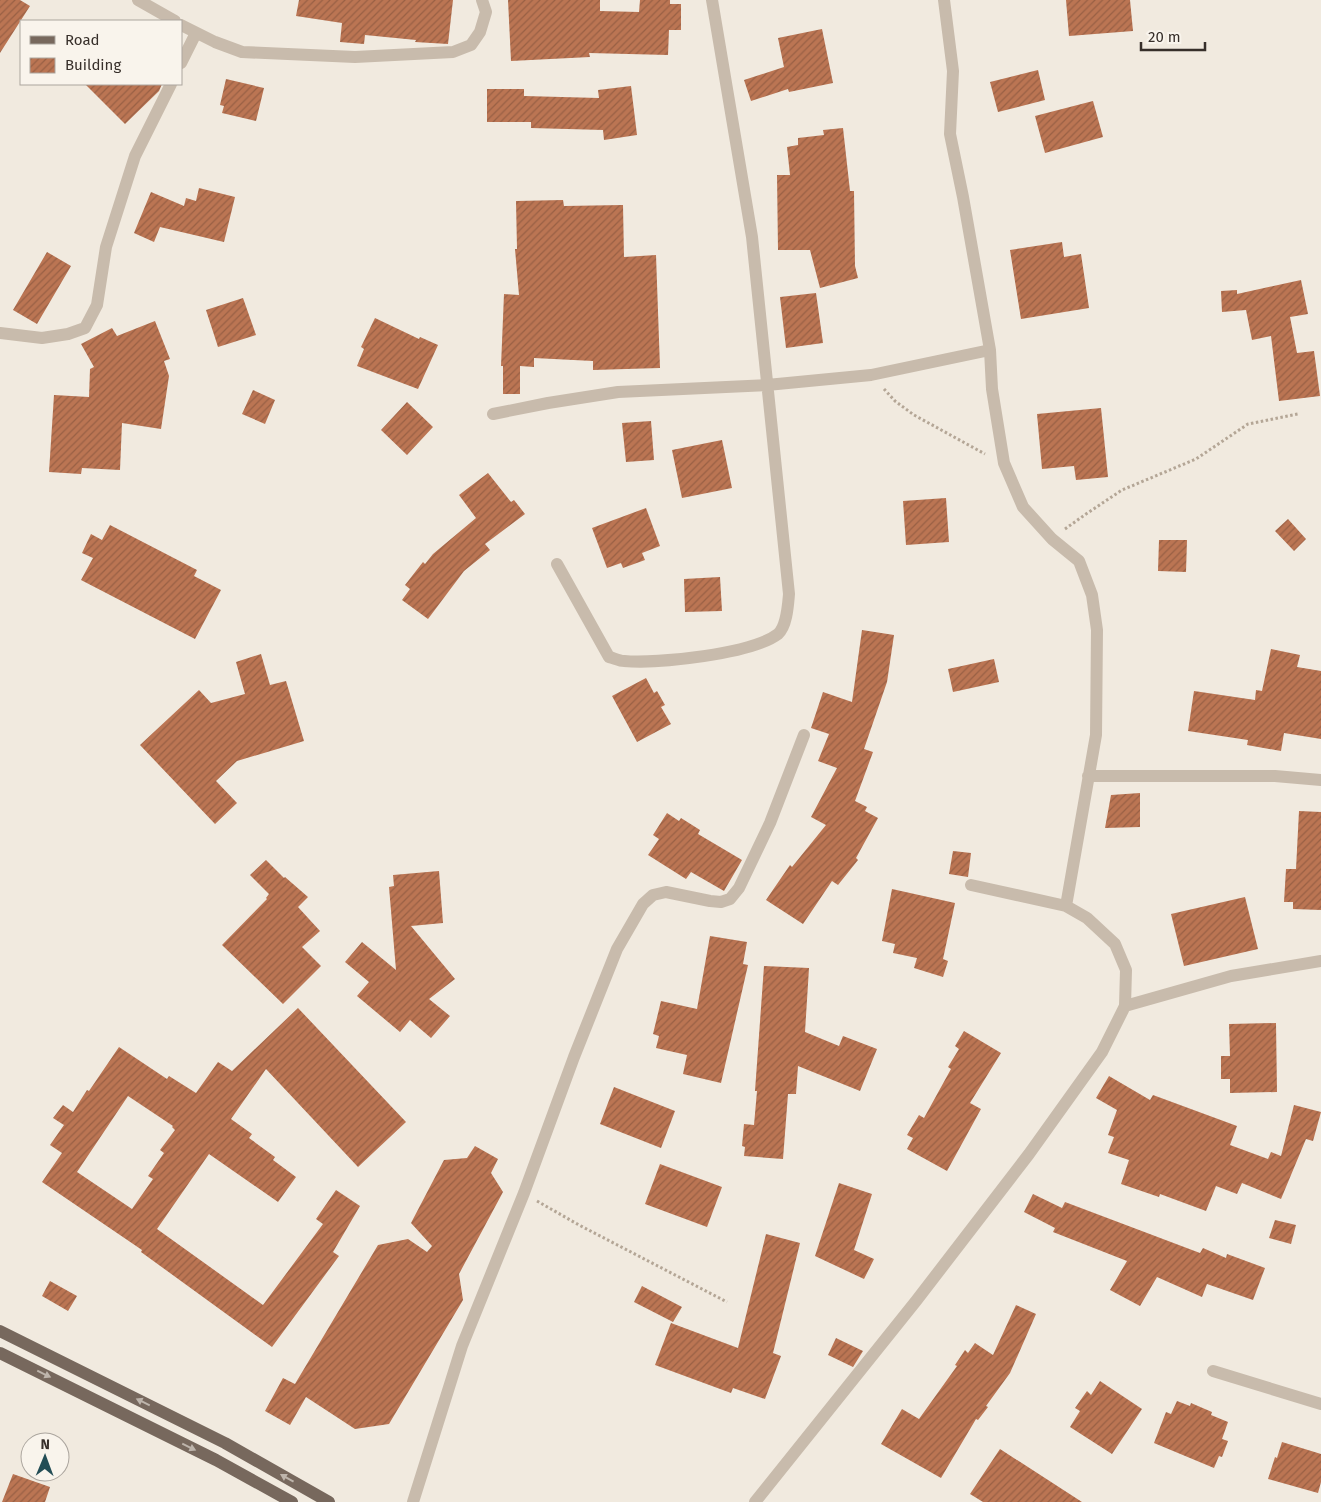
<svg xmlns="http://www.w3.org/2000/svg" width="1321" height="1502" viewBox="0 0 1321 1502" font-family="'Fira Sans',sans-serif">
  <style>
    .building { fill: url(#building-hatch); fill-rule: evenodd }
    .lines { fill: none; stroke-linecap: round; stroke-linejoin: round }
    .path { stroke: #b4a696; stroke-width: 3; stroke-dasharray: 2.5 2.5; stroke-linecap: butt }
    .minor { stroke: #c8bbac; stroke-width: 12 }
    .primary { stroke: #77685d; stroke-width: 12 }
    .oneway { fill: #beb5ac }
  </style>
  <defs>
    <pattern id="building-hatch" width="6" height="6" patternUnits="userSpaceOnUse" patternTransform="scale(1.25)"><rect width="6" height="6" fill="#bb7553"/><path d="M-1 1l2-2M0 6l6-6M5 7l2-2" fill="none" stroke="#996045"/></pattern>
  </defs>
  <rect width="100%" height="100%" fill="#f1eadf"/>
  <path class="building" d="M 0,0 L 20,0 L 30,6 L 0,53 Z
    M 299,0 L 453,0 L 448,44 L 415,42 L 416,40 L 365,35 L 364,44 L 340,42 L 342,23 L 296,16 Z
    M 508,0 L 600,0 L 600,11 L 639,12 L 640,0 L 670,0 L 670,4 L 681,4 L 681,30 L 669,30 L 668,55 L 589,53 L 590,57 L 511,61 Z
    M 1066,0 L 1130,0 L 1133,31 L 1069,36 Z
    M 822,29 L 833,83 L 789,92 L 788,89 L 751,101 L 744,80 L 784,67 L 778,38 Z
    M 1038,70 L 1045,100 L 998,112 L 990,82 Z
    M 226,79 L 264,88 L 256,121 L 222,113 L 224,106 L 220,105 Z
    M 85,84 L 162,84 L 159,91 L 125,124 Z
    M 631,86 L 637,135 L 604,140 L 603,130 L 531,128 L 531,122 L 487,122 L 487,89 L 524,89 L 524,96 L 599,98 L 598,90 Z
    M 1093,101 L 1103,137 L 1045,153 L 1035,116 Z
    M 843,128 L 850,191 L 854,191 L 855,266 L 858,278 L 820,288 L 810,250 L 778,250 L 777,175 L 790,175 L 787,147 L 798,145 L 798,138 L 824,135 L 823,130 Z
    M 199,188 L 235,197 L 224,242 L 160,227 L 154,242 L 134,233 L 151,192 L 184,206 L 186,198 L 196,201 Z
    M 563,200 L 564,206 L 623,205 L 624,257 L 656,255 L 660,368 L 593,370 L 593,361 L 534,358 L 534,367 L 520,366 L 520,394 L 503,394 L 503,366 L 501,366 L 504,294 L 519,295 L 515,249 L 517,249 L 516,201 Z
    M 1062,242 L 1064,257 L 1081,254 L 1089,308 L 1021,319 L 1010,250 Z
    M 47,252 L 71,266 L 37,324 L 13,310 Z
    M 1301,280 L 1308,314 L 1290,317 L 1297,353 L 1314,351 L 1320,396 L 1279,401 L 1271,336 L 1252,340 L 1246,310 L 1222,312 L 1221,291 L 1237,290 L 1237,294 Z
    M 816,293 L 823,343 L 786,348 L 780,297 Z
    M 243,298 L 256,335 L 218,347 L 206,310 Z
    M 375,318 L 419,339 L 420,337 L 438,345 L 418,389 L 357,366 L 364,349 L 361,347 Z
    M 155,321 L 170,359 L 164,361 L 169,376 L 161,429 L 122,423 L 120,470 L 82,468 L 81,474 L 49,472 L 54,395 L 89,397 L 90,369 L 94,367 L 81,344 L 112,328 L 117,336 Z
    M 253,390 L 275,400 L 265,424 L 242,414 Z
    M 407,402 L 433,427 L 407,455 L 381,430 Z
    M 1101,408 L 1108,477 L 1076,480 L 1074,466 L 1042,469 L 1037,414 Z
    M 651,421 L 654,460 L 626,462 L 622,423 Z
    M 722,440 L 732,488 L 682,498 L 672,450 Z
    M 488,473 L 511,502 L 514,500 L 525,514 L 485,544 L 490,550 L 464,571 L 428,619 L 402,600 L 410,589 L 405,585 L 423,562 L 425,564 L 433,554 L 476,518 L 459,495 Z
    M 946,498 L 949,542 L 906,545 L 903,501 Z
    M 646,508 L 660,546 L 642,553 L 645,560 L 623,568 L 621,563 L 607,568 L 592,528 Z
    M 1288,519 L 1306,539 L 1294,551 L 1275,531 Z
    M 110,525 L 197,570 L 194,576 L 221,590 L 195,639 L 81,580 L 93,558 L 82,553 L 91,534 L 102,540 Z
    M 1159,540 L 1187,540 L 1186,572 L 1158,571 Z
    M 720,577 L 722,611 L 685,612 L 684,579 Z
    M 862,630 L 894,635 L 887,682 L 864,749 L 873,752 L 855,801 L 867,807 L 865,811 L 878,818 L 856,858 L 858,860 L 838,885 L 832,881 L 803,924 L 766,900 L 790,865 L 792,867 L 826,825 L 811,817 L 837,768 L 818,761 L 829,734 L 811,728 L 823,692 L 852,702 Z
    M 1271,649 L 1300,655 L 1297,667 L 1321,671 L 1321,739 L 1284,733 L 1281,751 L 1247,745 L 1248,740 L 1188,731 L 1194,691 L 1255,700 L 1256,690 L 1262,691 Z
    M 261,654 L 270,685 L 286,681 L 304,741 L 237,761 L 216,781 L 237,803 L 215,824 L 140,745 L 199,690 L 211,703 L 245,694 L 236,662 Z
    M 994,659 L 999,682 L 953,692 L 948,669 Z
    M 646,678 L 654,693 L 657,691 L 665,705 L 661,707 L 671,724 L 637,742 L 612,696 Z
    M 1140,793 L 1140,827 L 1105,828 L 1111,795 Z
    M 1299,811 L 1321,812 L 1321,910 L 1293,909 L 1293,902 L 1284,902 L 1286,869 L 1296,869 Z
    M 667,813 L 679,821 L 681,818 L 700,830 L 698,834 L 742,860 L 724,891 L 691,872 L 686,879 L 648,855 L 659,839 L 653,835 Z
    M 953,851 L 971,853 L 968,877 L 949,874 Z
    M 266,860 L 284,878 L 285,877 L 308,897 L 298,907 L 320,931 L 302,947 L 321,966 L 283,1004 L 222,945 L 267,899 L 266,898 L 269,894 L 250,875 Z
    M 439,871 L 443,923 L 411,926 L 455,979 L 429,999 L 450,1016 L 431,1038 L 410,1020 L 400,1032 L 357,996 L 369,982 L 345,962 L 362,942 L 396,970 L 389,887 L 394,886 L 393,875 Z
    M 892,889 L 955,903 L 943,959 L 948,961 L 943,977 L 914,968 L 917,958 L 893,953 L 895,944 L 882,941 Z
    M 1245,897 L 1258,949 L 1184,966 L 1171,914 Z
    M 710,936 L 747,942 L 743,964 L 748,965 L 721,1083 L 683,1074 L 687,1055 L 656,1048 L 659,1036 L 653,1034 L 661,1001 L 697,1009 Z
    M 764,966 L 809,968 L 805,1032 L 839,1046 L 843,1036 L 877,1049 L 860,1091 L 798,1066 L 796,1094 L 788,1094 L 783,1159 L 744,1156 L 745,1147 L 742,1146 L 744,1124 L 754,1125 L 757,1091 L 755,1091 Z
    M 298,1008 L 406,1122 L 358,1167 L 266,1069 L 231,1119 L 252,1134 L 249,1138 L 275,1157 L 273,1160 L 296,1177 L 278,1202 L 209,1154 L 157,1229 L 263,1305 L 323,1224 L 316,1219 L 336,1190 L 360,1206 L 333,1252 L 339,1256 L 272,1347 L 141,1252 L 142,1250 L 42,1182 L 62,1153 L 50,1145 L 64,1125 L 53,1118 L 63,1105 L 73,1112 L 87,1090 L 89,1091 L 119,1047 L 167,1079 L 169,1076 L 196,1093 L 218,1062 L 232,1071 ZM 128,1096 L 173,1126 L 172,1127 L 175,1130 L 160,1150 L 164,1153 L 148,1176 L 153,1179 L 132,1209 L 77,1172 Z
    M 1276,1023 L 1277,1092 L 1230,1093 L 1230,1079 L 1221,1079 L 1221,1056 L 1230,1056 L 1229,1024 Z
    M 964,1031 L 1001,1053 L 970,1103 L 981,1109 L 947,1171 L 907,1149 L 913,1138 L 907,1135 L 919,1115 L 924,1118 L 951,1069 L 948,1067 L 959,1049 L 955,1046 Z
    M 1109,1076 L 1150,1100 L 1153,1095 L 1237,1126 L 1230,1145 L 1268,1159 L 1271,1152 L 1281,1156 L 1294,1105 L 1321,1112 L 1313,1141 L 1306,1139 L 1281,1199 L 1242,1183 L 1237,1194 L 1216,1186 L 1206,1211 L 1160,1194 L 1159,1197 L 1121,1184 L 1129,1160 L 1108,1153 L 1114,1137 L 1108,1135 L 1117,1110 L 1096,1098 Z
    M 614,1087 L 675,1111 L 661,1148 L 600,1124 Z
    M 475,1146 L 498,1159 L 491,1173 L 503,1192 L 459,1274 L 463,1300 L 389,1424 L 355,1429 L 306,1397 L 290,1425 L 265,1411 L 283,1378 L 295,1384 L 378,1245 L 408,1239 L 427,1252 L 432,1246 L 411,1223 L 444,1160 L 467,1158 Z
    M 660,1164 L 722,1187 L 707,1227 L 645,1204 Z
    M 839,1183 L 872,1194 L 854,1250 L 874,1259 L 864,1279 L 815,1256 Z
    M 1033,1194 L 1062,1208 L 1065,1202 L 1200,1253 L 1203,1248 L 1226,1258 L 1227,1254 L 1265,1268 L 1253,1300 L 1207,1284 L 1202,1297 L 1157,1277 L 1140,1306 L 1110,1290 L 1127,1261 L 1053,1232 L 1055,1228 L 1024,1212 Z
    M 1275,1220 L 1296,1225 L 1291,1244 L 1269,1238 Z
    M 766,1234 L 800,1243 L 773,1353 L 781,1356 L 765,1399 L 733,1388 L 731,1393 L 655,1365 L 671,1323 L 738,1348 Z
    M 50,1281 L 77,1296 L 68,1311 L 42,1296 Z
    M 642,1286 L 682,1307 L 673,1322 L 634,1302 Z
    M 1016,1305 L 1036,1314 L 1010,1373 L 986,1406 L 988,1407 L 978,1420 L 976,1419 L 941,1478 L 881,1444 L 902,1409 L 919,1419 L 957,1366 L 955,1365 L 965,1350 L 968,1353 L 975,1343 L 993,1355 Z
    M 836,1338 L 863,1351 L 853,1367 L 828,1355 Z
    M 1100,1381 L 1142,1409 L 1112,1454 L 1070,1427 L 1080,1411 L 1075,1408 L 1087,1391 L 1091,1395 Z
    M 1177,1401 L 1190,1406 L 1191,1403 L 1212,1412 L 1211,1415 L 1228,1422 L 1222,1439 L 1228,1441 L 1222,1457 L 1219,1456 L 1214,1468 L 1154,1443 L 1166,1412 L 1171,1414 Z
    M 1282,1442 L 1321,1454 L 1321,1482 L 1318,1493 L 1268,1479 L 1275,1457 L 1277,1458 Z
    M 1000,1449 L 1082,1502 L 983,1502 L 970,1494 Z
    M 13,1474 L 50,1487 L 45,1502 L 2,1502 Z"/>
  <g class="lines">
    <path class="path" d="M 884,389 L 895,401 L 914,415 L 985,454
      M 1065,529 L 1086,514 L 1122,490 L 1196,459 L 1248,424 L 1298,414
      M 537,1201 L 579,1225 L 727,1302"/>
    <path class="minor" d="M 138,0 L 175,21
      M 181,25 L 215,42 L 242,52 L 355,57 L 453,52 L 471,45 L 480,32 L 486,12 L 482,0
      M 181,63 L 196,33
      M 0,333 L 42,338 L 68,334 L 85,328 L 97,305 L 106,247 L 135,156 L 171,84
      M 493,414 L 548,403 L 618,392 L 767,385 L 871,375 L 990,350
      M 557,564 L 609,657 C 614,658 619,661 624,661 C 657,664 752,654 778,634 C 787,626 788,605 789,594 L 752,237 L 712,0
      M 1088,776 L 1275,776 L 1321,780
      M 971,885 L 1066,906
      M 1125,1006 L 1231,976 L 1321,961
      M 1213,1371 L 1321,1404
      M 413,1502 L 462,1346 L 524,1193 L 574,1057 L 617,949 L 643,904 L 653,895 L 666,892 L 710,901 L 721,902 L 730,899 L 739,888 L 770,823 L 804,735
      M 755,1502 L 916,1301 L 1029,1154 L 1102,1052 L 1125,1006 L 1126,970 L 1115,944 L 1087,918 L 1066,906 L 1096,735 L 1097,630 L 1092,595 L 1079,561 L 1052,539 L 1023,507 L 1004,463 L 992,389 L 990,350 L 963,197 L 950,134 L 953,71 L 944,0"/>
    <path class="primary" d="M 0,1331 L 225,1443 L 329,1502
      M 0,1353 L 216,1460 L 292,1502"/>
  </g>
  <defs><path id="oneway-solid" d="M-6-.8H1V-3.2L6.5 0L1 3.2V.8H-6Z" transform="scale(1.25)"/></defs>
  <g class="oneway">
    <use href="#oneway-solid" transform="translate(44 1374) rotate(26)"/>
    <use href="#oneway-solid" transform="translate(143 1402) rotate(-154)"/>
    <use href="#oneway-solid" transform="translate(189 1447) rotate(26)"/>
    <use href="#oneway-solid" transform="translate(287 1478) rotate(-151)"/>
  </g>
  <rect x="20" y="20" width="162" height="65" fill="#f9f4ec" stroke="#aba59e"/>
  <rect x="30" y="36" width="25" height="8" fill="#77685d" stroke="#aba59e"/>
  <text x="65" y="45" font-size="15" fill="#372f2a">Road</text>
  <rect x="30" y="58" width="25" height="15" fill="url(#building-hatch)" stroke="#aba59e"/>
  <text x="65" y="70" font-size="15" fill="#372f2a">Building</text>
  <g transform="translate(45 1457) rotate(1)"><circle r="24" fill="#f9f4ec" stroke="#aba59e"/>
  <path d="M0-4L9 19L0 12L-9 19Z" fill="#234d55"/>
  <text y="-8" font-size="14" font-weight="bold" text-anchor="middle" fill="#372f2a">N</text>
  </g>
  <path d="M1141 42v8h64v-8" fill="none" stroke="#372f2a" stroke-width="2.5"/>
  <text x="1148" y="42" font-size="15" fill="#372f2a" stroke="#f9f4ec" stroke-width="4" paint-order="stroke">20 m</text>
</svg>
